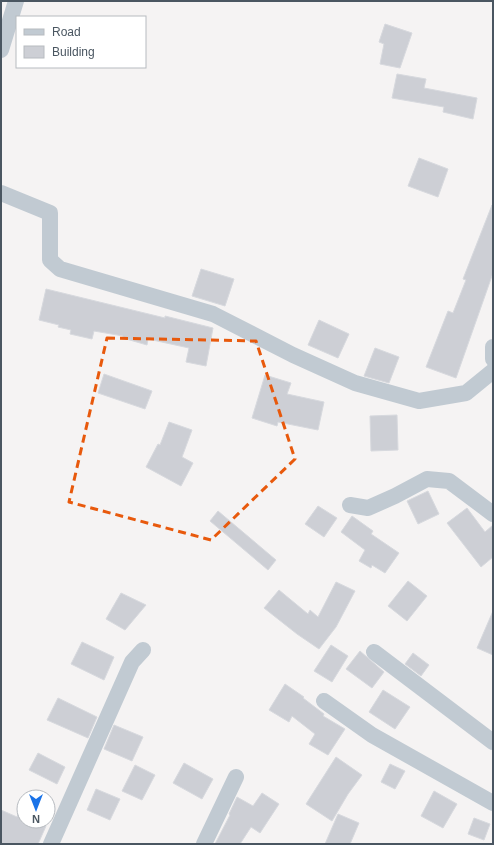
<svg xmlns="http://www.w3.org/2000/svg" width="494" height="845" viewBox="0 0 494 845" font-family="Arial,sans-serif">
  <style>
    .building { fill: #cdcfd5; stroke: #d7d9de }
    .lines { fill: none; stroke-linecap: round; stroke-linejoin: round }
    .minor { stroke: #c1cad2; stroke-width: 16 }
    .marked { fill: none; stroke: #e8590c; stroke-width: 3; stroke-dasharray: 8 5; stroke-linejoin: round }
  </style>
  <rect width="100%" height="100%" fill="#f5f3f3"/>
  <path class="building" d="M 385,24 L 412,33 L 400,68 L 380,64 L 384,44 L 379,42 Z
    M 397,74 L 426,79 L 424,88 L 477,98 L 473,119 L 443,112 L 444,107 L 392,98 Z
    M 419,158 L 448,169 L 438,197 L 408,186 Z
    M 492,205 L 493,273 L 456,378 L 426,367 L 448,311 L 453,313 L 466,280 L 463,279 Z
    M 201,269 L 234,279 L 225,306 L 192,296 Z
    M 46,289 L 165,318 L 165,316 L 213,328 L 206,366 L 186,362 L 189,348 L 148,339 L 147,345 L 123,338 L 123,336 L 94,331 L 92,339 L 70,334 L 71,330 L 58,327 L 59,325 L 39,320 Z
    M 319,320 L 349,334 L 338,358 L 308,345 Z
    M 375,348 L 399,357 L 389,383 L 364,376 Z
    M 104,374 L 152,391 L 145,409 L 98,393 Z
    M 265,375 L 291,383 L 287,394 L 324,402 L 318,430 L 278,422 L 277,426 L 252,418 Z
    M 397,415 L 398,450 L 371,451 L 370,416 Z
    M 169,422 L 192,430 L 182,457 L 193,463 L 181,486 L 146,467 L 158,444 L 160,445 Z
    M 428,491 L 439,514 L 418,524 L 407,501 Z
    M 318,506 L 337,518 L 324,537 L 305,524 Z
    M 467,508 L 485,532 L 493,525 L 493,557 L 481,567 L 447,523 Z
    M 218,511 L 276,560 L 268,570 L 210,521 Z
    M 352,516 L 373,531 L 371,534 L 399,553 L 385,573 L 372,565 L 371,568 L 359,561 L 365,550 L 341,532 Z
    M 408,581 L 427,596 L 407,621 L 388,606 Z
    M 336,582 L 355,591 L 336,627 L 319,649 L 297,634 L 264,608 L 279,590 L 308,614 L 310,610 L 318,617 Z
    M 121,593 L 146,605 L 125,630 L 106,619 Z
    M 493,611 L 493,655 L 477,648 Z
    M 82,642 L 114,657 L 104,680 L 71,664 Z
    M 331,645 L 348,656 L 332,682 L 314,671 Z
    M 360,651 L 384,672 L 372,688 L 346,669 Z
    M 413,653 L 429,665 L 421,676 L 405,664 Z
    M 285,684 L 304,697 L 303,698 L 324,714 L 323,716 L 345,729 L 328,755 L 309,744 L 315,734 L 292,716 L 289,722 L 269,710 Z
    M 383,690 L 410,707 L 395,729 L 369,712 Z
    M 58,698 L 97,717 L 88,738 L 47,720 Z
    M 114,725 L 143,737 L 132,761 L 104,749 Z
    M 38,753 L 65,767 L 57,784 L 29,770 Z
    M 336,757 L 362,775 L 348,794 L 332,821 L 306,804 Z
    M 184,763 L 213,779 L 202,799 L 173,783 Z
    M 390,764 L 405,771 L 395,789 L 381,782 Z
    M 135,765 L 155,775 L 142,800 L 122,791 Z
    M 96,789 L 120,799 L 110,820 L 87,810 Z
    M 434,791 L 457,804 L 443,828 L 421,816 Z
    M 262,793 L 279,804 L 260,833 L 251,827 L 240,844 L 215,844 L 230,815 L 229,814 L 237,797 L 253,806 Z
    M 1,810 L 17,817 L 18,814 L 24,817 L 24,821 L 33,821 L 46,826 L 38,844 L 1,844 Z
    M 338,814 L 359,823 L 350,844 L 325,844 Z
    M 474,818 L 490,824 L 484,840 L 468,834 Z"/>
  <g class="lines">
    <path class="minor" d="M 1,50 L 16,1
      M 1,193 L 50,213 L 50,260 L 60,269 L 213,314 L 293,355 L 355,383 L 419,401 L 466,393 L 493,371
      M 493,347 L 493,359
      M 350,505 L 368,508 L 395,496 L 427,479 L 449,481 L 493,514
      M 374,652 L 493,742
      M 324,701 L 372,735 L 493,803
      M 51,844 L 132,662 L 143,650
      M 204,844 L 236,777"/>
  </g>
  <path class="marked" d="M 107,338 L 256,341 L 295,459 L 211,540 L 69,502 Z"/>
  <rect width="494" height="845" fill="none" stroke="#4a5661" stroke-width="4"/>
  <rect x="16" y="16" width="130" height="52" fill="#ffffff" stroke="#b7bbc0"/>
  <rect x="24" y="29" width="20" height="6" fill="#c1cad2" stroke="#b7bbc0"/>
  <text x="52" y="36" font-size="12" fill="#4a5661">Road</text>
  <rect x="24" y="46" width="20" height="12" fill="#cdcfd5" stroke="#b7bbc0"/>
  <text x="52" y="56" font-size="12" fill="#4a5661">Building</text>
  <g transform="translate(36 809) rotate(180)"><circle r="19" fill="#ffffff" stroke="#b7bbc0"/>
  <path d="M0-3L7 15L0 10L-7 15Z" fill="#1a73e8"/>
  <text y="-6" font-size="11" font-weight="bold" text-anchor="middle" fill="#4a5661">N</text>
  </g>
</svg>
